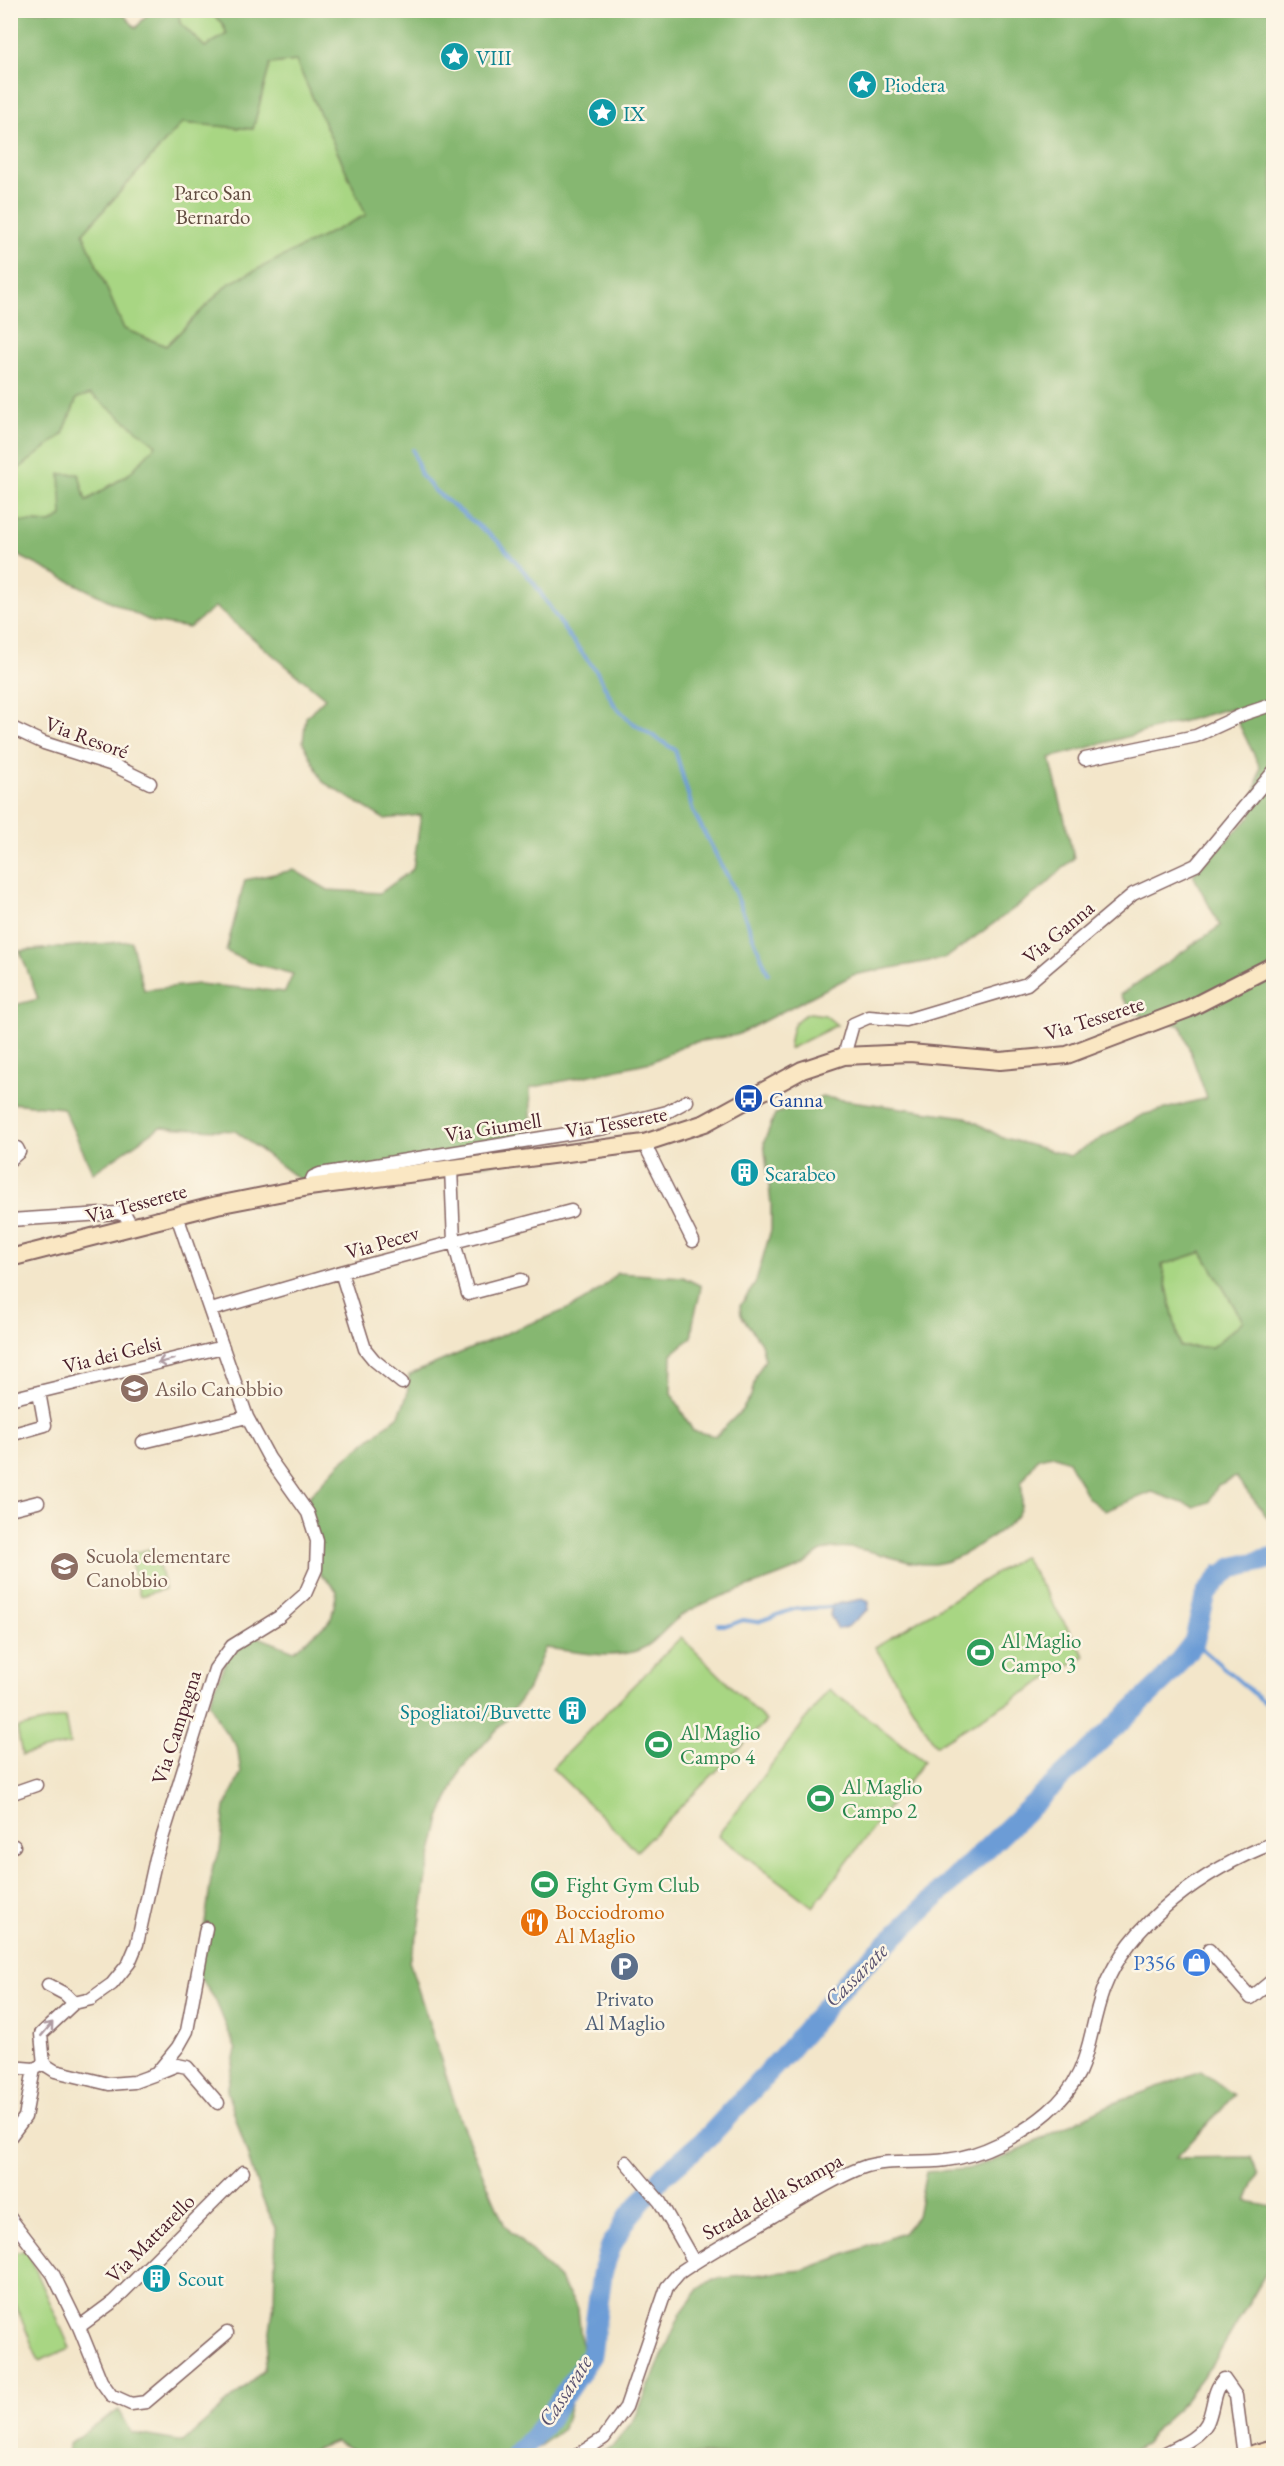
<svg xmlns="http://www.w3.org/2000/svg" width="1284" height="2466" viewBox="0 0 1284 2466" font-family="'EB Garamond',serif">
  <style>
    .green { fill: #a8d683; stroke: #797a57; stroke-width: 1.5 }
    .forest { fill: #86b771; stroke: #686b4e; stroke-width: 1.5; fill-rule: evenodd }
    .water { fill: #6c9cd6; stroke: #5b5e80; stroke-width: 1.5 }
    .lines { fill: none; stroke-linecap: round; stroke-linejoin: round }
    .stream { stroke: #6c9cd6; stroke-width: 4 }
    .river { stroke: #6c9cd6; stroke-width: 21 }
    .street-casing { stroke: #856563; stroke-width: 15 }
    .secondary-casing { stroke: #856563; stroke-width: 20 }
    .street { stroke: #fff; stroke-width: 12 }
    .secondary { stroke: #fae7c3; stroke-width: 16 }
    .oneway { stroke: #ae9aa0 }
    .labels { text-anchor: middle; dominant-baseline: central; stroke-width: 5; stroke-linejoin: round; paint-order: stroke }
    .culture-label { font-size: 21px; fill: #0d838f; stroke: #fcf5e5; text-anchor: start }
    .park-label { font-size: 21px; fill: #624d41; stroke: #fcf5e5 }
    .street-label { font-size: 21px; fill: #4a1f2b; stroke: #fcf5e5 }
    .transit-label { font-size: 21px; fill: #164399; stroke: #fcf5e5; text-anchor: start }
    .education-label { font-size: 21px; fill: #785e54; stroke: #fcf5e5; text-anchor: start }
    .leisure-label { font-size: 21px; fill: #27864d; stroke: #fcf5e5; text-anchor: start }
    .food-label { font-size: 21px; fill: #c56008; stroke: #fcf5e5; text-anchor: start }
    .shop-label { font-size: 21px; fill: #366cbe; stroke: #fcf5e5; text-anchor: end }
    .service-label { font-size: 21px; fill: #4e5e75; stroke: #fcf5e5 }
    .water-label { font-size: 22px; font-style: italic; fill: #58516f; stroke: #fcf5e5 }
  </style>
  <rect width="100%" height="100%" fill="#fcf5e5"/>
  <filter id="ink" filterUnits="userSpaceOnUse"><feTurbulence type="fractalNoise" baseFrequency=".0167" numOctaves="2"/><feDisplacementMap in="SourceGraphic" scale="12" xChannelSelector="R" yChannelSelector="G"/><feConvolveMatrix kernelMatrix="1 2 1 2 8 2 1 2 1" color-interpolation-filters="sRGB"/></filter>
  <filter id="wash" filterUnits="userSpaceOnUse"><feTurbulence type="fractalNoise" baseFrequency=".008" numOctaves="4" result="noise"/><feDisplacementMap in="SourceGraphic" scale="24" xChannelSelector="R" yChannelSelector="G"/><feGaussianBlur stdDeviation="1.35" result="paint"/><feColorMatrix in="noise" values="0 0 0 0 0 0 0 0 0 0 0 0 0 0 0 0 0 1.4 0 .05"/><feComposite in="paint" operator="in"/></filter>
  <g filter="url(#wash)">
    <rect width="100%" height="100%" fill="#f3e6ca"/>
    <path class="green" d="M 184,11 L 207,11 L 222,23 L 227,34 L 205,47 L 180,23 L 179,15 Z
      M 296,61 L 366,215 L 228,284 L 166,346 L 124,329 L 83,233 L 182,123 L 253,129 L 270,64 Z
      M 91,394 L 157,445 L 129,474 L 51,523 L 11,521 L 11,475 L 63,434 L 77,398 Z
      M 810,1013 L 825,1015 L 837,1025 L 789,1049 C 791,1032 791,1019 810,1013 Z
      M 1202,1252 L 1243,1321 L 1212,1347 L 1180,1347 L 1162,1265 Z
      M 154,1548 L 165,1589 L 140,1596 L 129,1554 Z
      M 1023,1556 L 1085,1656 L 936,1746 L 875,1647 Z
      M 681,1637 L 766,1721 L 637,1851 L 552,1768 Z
      M 829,1689 L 924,1761 L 813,1907 L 718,1835 Z
      M 65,1717 L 70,1744 L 22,1755 L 17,1728 Z
      M 27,2250 L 70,2348 L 39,2361 L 15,2304 L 11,2306 L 11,2254 Z"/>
    <path class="forest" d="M 207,10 L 1273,11 L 1273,1521 L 1271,1522 L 1236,1477 L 1218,1485 L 1209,1502 L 1194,1507 L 1152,1492 L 1105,1511 L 1088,1498 L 1068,1461 L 1053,1455 L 1038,1458 L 1021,1483 C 1026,1509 1017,1521 995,1534 C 978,1545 956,1562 934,1564 C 896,1566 859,1538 822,1551 C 814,1554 808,1564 800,1567 C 762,1585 719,1593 682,1615 C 665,1626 656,1645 636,1651 C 607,1660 574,1651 545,1648 L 528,1689 L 504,1722 L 461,1769 L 440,1818 L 428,1870 L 419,1930 L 409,1961 L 461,2122 L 505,2226 L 560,2280 L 578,2309 L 583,2358 L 563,2429 L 527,2455 L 364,2455 L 335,2441 L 301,2455 L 66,2455 L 70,2442 L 119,2410 L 132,2433 L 183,2442 L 264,2370 L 274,2304 L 276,2228 L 260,2194 L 227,2091 L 236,2050 L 215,1999 L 198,1975 L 210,1886 L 213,1865 L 220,1851 L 225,1807 L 241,1773 L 237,1746 L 221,1726 L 209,1702 L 228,1657 L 256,1636 L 294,1651 L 331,1620 L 337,1591 L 316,1569 L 308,1498 L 340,1463 L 399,1415 L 407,1396 L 409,1375 C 445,1359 482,1344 519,1328 C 558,1312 587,1307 617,1273 L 683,1277 L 701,1286 C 699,1305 691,1319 692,1337 L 672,1354 L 671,1393 L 693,1431 L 716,1436 L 742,1410 L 751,1396 L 756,1375 L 765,1360 L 761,1343 L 741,1315 L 740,1306 L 755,1284 L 771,1230 L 771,1204 L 764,1142 L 775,1114 L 822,1097 L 966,1117 L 1001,1137 L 1070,1156 L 1142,1115 L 1207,1098 L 1181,1026 L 1134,1013 L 1120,995 L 1220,926 L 1193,875 L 1251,816 L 1260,767 L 1231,708 L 1050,758 L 1074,858 L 1041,889 L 946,958 L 853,975 L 737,1035 L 690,1043 L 651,1062 L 530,1088 L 533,1158 L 309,1187 L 235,1131 L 160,1127 L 93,1173 L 63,1108 L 11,1103 L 11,1006 L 38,999 L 20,951 L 131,941 L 144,990 L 198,984 L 285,992 L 293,974 L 249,962 L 226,951 L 245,880 L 294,870 L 328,890 L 380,893 L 413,869 L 421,815 L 384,819 L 323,782 L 303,742 L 306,717 L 325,698 L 215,607 L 189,628 L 152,622 L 11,552 L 11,521 L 51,523 L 62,516 L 60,474 L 79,474 L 86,501 L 129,474 L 156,445 L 91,394 L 77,398 L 63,434 L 11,475 L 11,11 L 120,11 L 136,28 L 150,11 L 184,11 L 179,15 L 180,23 L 205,47 L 227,34 L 222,23 ZM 296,61 L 366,215 L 228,284 L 166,346 L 124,329 L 83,233 L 182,123 L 253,129 L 270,64 ZM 1202,1252 L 1243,1321 L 1212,1347 L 1180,1347 L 1162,1265 Z
      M 1201,2071 L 1234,2095 L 1176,2158 L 1251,2157 L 1258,2174 L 1247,2202 L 1273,2207 L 1273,2261 L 1214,2362 L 1177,2410 L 1158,2427 L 1145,2444 L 1126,2456 L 590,2455 L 613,2446 L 635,2418 L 681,2313 L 699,2289 L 714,2279 L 804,2270 L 903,2233 L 917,2216 L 926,2172 L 967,2169 L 1005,2157 L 1109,2105 Z"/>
    <path class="water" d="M 862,1599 L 869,1602 L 868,1610 C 858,1616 849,1629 838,1629 L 830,1615 L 832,1605 Z"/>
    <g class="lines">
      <path class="stream" d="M 413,450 L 421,475 L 435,491 L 500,543 L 534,583 L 568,635 L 597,672 L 615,706 L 630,721 L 675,750 L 693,811 L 731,883 L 768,973
        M 1216,1567 L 1221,1576
        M 718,1625 L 730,1625 L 743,1620 L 757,1622 L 794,1609 L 830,1607
        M 1194,1642 L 1274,1711"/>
      <path class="river" d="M 516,2456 L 543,2426 L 591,2355 L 602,2274 L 611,2246 L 628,2217 L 664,2175 L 709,2136 L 788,2051 L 847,1981 L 1166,1678 L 1194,1642 L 1206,1594 L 1221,1576 L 1232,1568 L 1274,1558"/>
    </g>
  </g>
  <g filter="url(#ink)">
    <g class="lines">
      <defs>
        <path id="street" d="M 10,727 L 44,743 L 113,765 L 150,783
          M 1085,759 L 1196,736 L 1244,714 L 1274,704
          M 844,1056 L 853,1024 L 869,1017 L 906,1020 L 1027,984 L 1133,894 L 1196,865 L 1274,771
          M 644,1143 L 693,1241
          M 10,1146 L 17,1148 L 19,1152 L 10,1160
          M 451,1168 L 454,1242 L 468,1294 L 521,1280
          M 309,1187 L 313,1177 L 320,1174 L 604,1128 L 667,1112 L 687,1101
          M 10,1220 L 118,1213 L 126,1216 L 132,1227
          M 211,1310 L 341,1272
          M 402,1383 L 374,1360 L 365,1349 L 341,1272 L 571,1211
          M 10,1399 L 223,1347
          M 10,1435 L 45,1425 L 39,1392
          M 143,1442 L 247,1417
          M 10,1509 L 38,1502
          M 10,1794 L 36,1785
          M 10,1847 L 14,1846
          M 1209,1950 L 1251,1998 L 1274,1979
          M 48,1985 L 65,1994 L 74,2003
          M 44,2064 L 41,2034 L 74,2003 L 91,1999 L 112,1984 L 129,1963 L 137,1944 L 156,1858 L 215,1669 L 232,1646 L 279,1617 L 305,1594 L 316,1569 L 317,1541 L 308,1513 L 269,1458 L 247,1417 L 177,1216
          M 44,2064 L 55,2071 L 109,2084 L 134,2082 L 156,2074 L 178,2047 L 187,2031 L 206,1928
          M 10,2067 L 34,2069 L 40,2066
          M 160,2072 L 177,2065 L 187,2067 L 218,2103
          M 10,2137 L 25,2117 L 34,2069
          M 626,2162 L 660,2202 L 694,2262
          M 10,2218 L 53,2274 L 79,2327 L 101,2381 L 111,2395 L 131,2404 L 146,2402 L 227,2333
          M 79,2327 L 114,2301 L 243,2172
          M 576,2456 L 604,2438 L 626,2407 L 667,2287 L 679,2273 C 709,2252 742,2235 773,2216 C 801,2200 830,2180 861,2168 C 888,2158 918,2164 946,2160 C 982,2156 1021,2135 1048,2112 C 1092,2075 1086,2039 1103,1991 C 1129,1921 1207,1868 1274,1843
          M 1160,2456 C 1176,2447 1198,2439 1207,2423 C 1214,2409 1212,2390 1224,2379 L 1236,2396 L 1244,2456"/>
        <path id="secondary" d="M 10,1258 L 217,1205 L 309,1187 L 644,1143 L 705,1123 L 802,1070 L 844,1056 L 910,1053 L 1000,1061 L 1067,1055 L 1188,1009 L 1274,965
          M 1245,2456 L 1274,2448"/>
      </defs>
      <use href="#street" class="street-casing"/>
      <use href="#secondary" class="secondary-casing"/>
      <use href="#street" class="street"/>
      <use href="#secondary" class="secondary"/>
    </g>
    <defs><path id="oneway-shaft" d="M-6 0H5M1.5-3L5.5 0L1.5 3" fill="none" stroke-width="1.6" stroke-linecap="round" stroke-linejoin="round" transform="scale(1.5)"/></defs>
    <g class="oneway">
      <use href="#oneway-shaft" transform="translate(166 1361) rotate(166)"/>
      <use href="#oneway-shaft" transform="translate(47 2029) rotate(-50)"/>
    </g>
  </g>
  <defs>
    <symbol id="sight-disc" viewBox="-11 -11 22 22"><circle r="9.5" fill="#0f9aa8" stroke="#fcf5e5"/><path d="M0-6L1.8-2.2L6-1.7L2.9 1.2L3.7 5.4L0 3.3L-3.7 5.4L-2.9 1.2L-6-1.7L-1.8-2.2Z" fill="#fff"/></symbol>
    <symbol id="bus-disc" viewBox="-11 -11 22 22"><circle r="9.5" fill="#1a4fb4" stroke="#fcf5e5"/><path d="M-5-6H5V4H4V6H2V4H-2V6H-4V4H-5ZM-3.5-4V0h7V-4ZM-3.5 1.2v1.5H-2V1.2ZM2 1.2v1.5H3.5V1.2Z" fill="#fff"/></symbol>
    <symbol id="building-disc" viewBox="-11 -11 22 22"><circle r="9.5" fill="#0f9aa8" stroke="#fcf5e5"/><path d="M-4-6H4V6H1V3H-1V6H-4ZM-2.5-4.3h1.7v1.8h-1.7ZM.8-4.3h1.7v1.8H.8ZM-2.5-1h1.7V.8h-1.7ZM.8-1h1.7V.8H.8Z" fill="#fff"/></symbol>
    <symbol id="school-disc" viewBox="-11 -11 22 22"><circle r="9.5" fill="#8d6e63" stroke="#fcf5e5"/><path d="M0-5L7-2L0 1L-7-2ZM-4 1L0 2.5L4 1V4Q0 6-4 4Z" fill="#fff"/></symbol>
    <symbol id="stadium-disc" viewBox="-11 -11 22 22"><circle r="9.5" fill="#2e9e5b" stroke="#fcf5e5"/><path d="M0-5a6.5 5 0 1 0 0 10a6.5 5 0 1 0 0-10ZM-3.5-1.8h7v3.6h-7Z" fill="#fff"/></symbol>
    <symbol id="restaurant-disc" viewBox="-11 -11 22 22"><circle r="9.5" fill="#e8710a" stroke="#fcf5e5"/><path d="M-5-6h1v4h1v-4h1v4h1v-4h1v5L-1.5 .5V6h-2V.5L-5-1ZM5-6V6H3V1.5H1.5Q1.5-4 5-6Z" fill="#fff"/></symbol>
    <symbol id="shop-disc" viewBox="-11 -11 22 22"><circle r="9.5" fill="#3f7fe0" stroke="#fcf5e5"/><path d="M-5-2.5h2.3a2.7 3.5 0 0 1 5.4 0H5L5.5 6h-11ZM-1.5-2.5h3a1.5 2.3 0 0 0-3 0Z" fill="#fff"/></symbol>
    <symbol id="parking-disc" viewBox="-11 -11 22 22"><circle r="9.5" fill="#5c6f8a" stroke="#fcf5e5"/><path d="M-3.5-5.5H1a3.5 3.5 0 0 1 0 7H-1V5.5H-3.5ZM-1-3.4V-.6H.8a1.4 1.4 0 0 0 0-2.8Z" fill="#fff"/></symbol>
  </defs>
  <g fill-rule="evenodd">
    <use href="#sight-disc" x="438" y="40" width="33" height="33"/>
    <use href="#sight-disc" x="846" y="68" width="33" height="33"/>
    <use href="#sight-disc" x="586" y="96" width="33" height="33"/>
    <use href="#bus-disc" x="732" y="1082" width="33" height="33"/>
    <use href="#building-disc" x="728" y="1156" width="33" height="33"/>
    <use href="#school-disc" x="118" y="1372" width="33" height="33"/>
    <use href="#school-disc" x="48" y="1550" width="33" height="33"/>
    <use href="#stadium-disc" x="964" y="1636" width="33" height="33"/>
    <use href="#building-disc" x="556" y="1694" width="33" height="33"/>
    <use href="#stadium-disc" x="642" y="1728" width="33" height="33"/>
    <use href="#stadium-disc" x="804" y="1782" width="33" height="33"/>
    <use href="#stadium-disc" x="528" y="1868" width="33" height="33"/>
    <use href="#restaurant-disc" x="518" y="1906" width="33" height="33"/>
    <use href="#shop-disc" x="1180" y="1946" width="33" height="33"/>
    <use href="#parking-disc" x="608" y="1950" width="33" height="33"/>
    <use href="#building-disc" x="140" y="2262" width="33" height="33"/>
  </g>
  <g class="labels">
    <g class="culture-label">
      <text x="476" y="57">VIII</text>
      <text x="884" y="84">Piodera</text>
      <text x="623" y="113">IX</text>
      <text x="765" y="1173">Scarabeo</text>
      <text x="551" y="1711" text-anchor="end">Spogliatoi/Buvette</text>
      <text x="178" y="2278">Scout</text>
    </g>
    <g class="park-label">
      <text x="213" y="192">Parco San<tspan x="213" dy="24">Bernardo</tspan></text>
    </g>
    <g class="street-label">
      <text transform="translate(87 737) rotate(20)">Via Resoré</text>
      <text transform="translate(1058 932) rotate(-40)">Via Ganna</text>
      <text transform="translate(1094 1018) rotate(-18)">Via Tesserete</text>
      <text transform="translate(616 1122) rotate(-10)">Via Tesserete</text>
      <text transform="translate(493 1127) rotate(-9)">Via Giumell</text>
      <text transform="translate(136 1203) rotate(-15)">Via Tesserete</text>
      <text transform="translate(382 1242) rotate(-16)">Via Pecev</text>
      <text transform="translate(112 1354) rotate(-14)">Via dei Gelsi</text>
      <text transform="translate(176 1727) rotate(-72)">Via Campagna</text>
      <text transform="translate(772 2196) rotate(-29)">Strada della Stampa</text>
      <text transform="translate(150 2238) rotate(-45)">Via Mattarello</text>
    </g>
    <g class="transit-label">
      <text x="769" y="1099">Ganna</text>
    </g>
    <g class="education-label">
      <text x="155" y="1388">Asilo Canobbio</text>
      <text x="86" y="1555">Scuola elementare<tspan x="86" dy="24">Canobbio</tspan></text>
    </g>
    <g class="leisure-label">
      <text x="1001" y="1640">Al Maglio<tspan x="1001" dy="24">Campo 3</tspan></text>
      <text x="680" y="1732">Al Maglio<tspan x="680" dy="24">Campo 4</tspan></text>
      <text x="842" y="1786">Al Maglio<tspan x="842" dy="24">Campo 2</tspan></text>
      <text x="566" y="1884">Fight Gym Club</text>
    </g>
    <g class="food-label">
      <text x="555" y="1911">Bocciodromo<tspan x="555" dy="24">Al Maglio</tspan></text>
    </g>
    <g class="shop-label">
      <text x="1175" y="1962">P356</text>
    </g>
    <g class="service-label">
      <text x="625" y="1998">Privato<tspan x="625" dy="24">Al Maglio</tspan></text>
    </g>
    <g class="water-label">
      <text transform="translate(856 1975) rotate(-45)">Cassarate</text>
      <text transform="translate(565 2391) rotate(-57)">Cassarate</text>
    </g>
  </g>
  <rect width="1284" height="2466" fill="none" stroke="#fcf5e5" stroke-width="36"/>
</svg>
